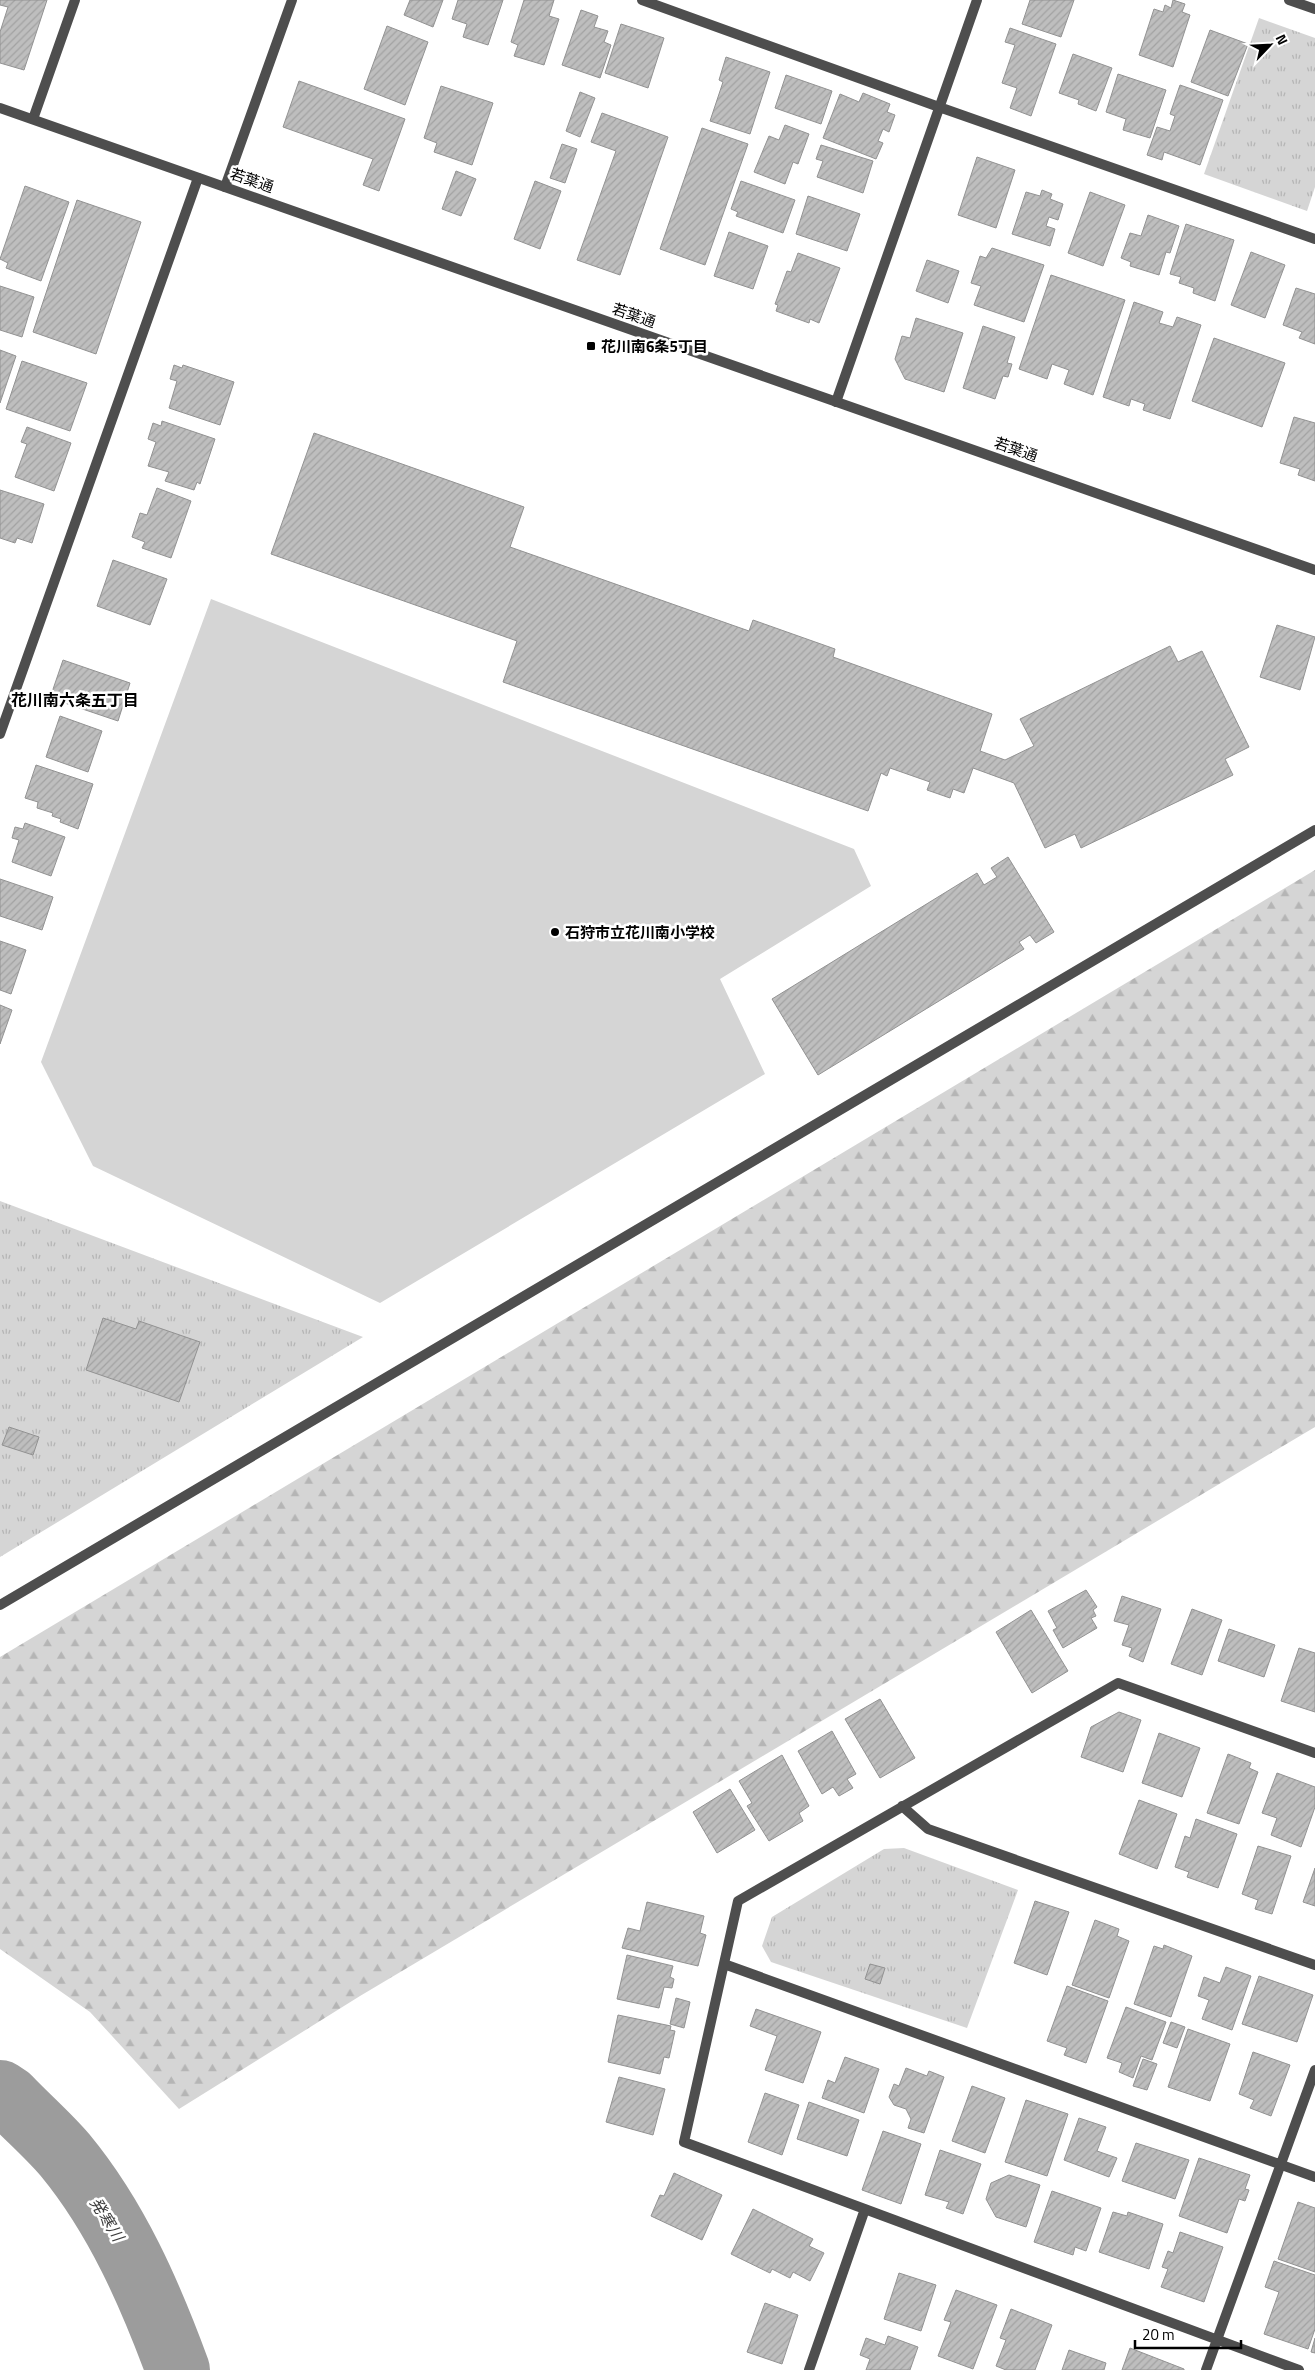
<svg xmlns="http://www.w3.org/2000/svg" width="1315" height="2370" viewBox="0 0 1315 2370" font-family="'Titillium Web','Noto Sans JP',sans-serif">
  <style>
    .grass { fill: url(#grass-tufts) }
    .forest { fill: url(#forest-firs) }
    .pitch { fill: #d5d5d5 }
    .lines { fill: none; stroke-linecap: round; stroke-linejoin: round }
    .river { stroke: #9c9c9c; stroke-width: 64 }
    .building { fill: url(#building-hatch); stroke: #929292 }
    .minor { stroke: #4e4e4e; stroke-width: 10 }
    .tertiary { stroke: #4e4e4e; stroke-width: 10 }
    .poi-dot { fill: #000; stroke: #fff; stroke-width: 2 }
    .labels { text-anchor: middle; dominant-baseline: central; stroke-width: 5; stroke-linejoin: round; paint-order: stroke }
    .street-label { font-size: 15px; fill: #000; stroke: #fff }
    .poi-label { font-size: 15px; font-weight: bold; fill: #000; stroke: #fff; text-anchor: start }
    .neighbourhood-label { font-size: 16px; font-weight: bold; fill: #000; stroke: #fff }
    .water-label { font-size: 16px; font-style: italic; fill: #3d3d3d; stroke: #fff }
  </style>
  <defs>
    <pattern id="grass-tufts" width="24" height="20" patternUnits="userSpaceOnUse" patternTransform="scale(1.25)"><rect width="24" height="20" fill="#d5d5d5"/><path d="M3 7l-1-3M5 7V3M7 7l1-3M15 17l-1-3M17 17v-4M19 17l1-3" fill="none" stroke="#b5b5b5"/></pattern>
    <pattern id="forest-firs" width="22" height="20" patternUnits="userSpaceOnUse" patternTransform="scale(1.25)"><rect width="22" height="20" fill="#d5d5d5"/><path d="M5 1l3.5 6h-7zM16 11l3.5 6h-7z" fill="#b5b5b5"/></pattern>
    <pattern id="building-hatch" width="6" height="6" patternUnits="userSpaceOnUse" patternTransform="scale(1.25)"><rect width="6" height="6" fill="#bebebe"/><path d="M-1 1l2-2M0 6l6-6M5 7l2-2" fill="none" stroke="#a2a2a2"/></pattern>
  </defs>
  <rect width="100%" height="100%" fill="#fff"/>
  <path class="grass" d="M 1259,18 L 1315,38 L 1315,187 L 1307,211 L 1204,174 Z
    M 0,1201 L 363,1337 L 0,1557 Z
    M 904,1848 L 1018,1890 L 967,2028 L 771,1962 L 762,1946 L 772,1917 L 884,1849 Z"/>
  <path class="forest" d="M 1315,870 L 1315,1427 L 360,1996 L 179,2109 L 90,2012 L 0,1949 L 0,1657 Z"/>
  <path class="pitch" d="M 211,599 L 854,849 L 871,886 L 720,979 L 765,1074 L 380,1303 L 93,1166 L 41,1062 Z"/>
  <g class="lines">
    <path class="river" d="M 0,2092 L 9,2098 C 27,2117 48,2135 65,2155 C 117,2218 150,2294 178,2370"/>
  </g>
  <path class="building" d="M 0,0 L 47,0 L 24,70 L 0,63 L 0,32 L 8,7 L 0,5 Z
    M 410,0 L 443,0 L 433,27 L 404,15 Z
    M 458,0 L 503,0 L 488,45 L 463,37 L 467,24 L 452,19 Z
    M 524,0 L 554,0 L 549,16 L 559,19 L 544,65 L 514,56 L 518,45 L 511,42 Z
    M 1030,0 L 1074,0 L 1061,37 L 1022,24 Z
    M 1173,0 L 1185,4 L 1182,12 L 1190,15 L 1173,67 L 1139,55 L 1154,9 L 1163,12 L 1165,5 L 1171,8 Z
    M 581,10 L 598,16 L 594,27 L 608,31 L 604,42 L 611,45 L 600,78 L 562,65 Z
    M 621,24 L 664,38 L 648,88 L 605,73 Z
    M 387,26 L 428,42 L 405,105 L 364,89 Z
    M 1010,28 L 1056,44 L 1031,116 L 1010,108 L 1017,88 L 1002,83 L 1015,45 L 1005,42 Z
    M 1210,30 L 1248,44 L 1228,96 L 1191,82 Z
    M 1073,54 L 1112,68 L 1096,111 L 1078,104 L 1079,100 L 1059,93 Z
    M 726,57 L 770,72 L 750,134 L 710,121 L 723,82 L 719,80 Z
    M 1118,74 L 1166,90 L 1150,138 L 1123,130 L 1126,119 L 1106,112 Z
    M 786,75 L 832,91 L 821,124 L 775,108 Z
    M 299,81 L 405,119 L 379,191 L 363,185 L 373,159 L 283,127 Z
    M 1180,85 L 1223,100 L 1200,165 L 1164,152 L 1162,160 L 1147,155 L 1157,127 L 1170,131 L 1175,116 L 1170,114 Z
    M 441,86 L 493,103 L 472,165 L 434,152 L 437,143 L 424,138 Z
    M 580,92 L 595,98 L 580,137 L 566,131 Z
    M 863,93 L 890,104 L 887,112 L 895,115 L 889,132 L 883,129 L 878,141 L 883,143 L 876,159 L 823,138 L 840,94 L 859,102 Z
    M 602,113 L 668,137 L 620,275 L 577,260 L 616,151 L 591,142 Z
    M 785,125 L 809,134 L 798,164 L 793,162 L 785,184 L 754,172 L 769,136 L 779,140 Z
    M 702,128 L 748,144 L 705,265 L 660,249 Z
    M 562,144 L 577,149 L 565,183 L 550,178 Z
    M 821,145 L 873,161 L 863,193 L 817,177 L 823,161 L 816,159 Z
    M 977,157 L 1015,170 L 996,228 L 958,215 Z
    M 456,171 L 476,179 L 461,216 L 442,209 Z
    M 535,181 L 561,191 L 540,249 L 514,239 Z
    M 741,181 L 795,200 L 783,233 L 736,216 L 738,212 L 731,209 Z
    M 25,186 L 69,202 L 41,281 L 6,268 L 8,263 L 0,259 Z
    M 1042,190 L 1052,194 L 1050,199 L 1063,204 L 1058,220 L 1049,217 L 1046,226 L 1055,229 L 1050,246 L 1012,234 L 1026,192 L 1040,196 Z
    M 1090,192 L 1125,205 L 1103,266 L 1068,253 Z
    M 808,196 L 860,214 L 847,251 L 796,234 Z
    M 77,200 L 141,222 L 96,354 L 33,332 Z
    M 1148,215 L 1179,226 L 1170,253 L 1166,252 L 1159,275 L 1130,266 L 1131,262 L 1121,258 L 1130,233 L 1141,236 Z
    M 1186,224 L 1234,240 L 1215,301 L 1193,293 L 1194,288 L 1179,283 L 1181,277 L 1170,274 Z
    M 729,232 L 768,246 L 753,289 L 714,276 Z
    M 992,248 L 1044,265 L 1024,322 L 974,305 L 981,286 L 971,283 L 980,256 L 986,258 Z
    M 1251,252 L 1285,265 L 1265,318 L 1231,305 Z
    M 798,253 L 840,268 L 819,323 L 810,319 L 809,323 L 776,311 L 778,305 L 775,304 L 787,271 L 791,272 Z
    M 927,260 L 959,271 L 948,303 L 916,291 Z
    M 1051,275 L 1125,300 L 1093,395 L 1064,384 L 1069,370 L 1052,364 L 1047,379 L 1019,369 Z
    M 0,286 L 34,297 L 22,337 L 0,330 Z
    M 1296,288 L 1315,294 L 1315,344 L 1299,338 L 1302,332 L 1283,325 Z
    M 1134,302 L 1163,312 L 1159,323 L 1173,327 L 1177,317 L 1201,325 L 1170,419 L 1143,410 L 1145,404 L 1131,399 L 1129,406 L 1103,397 Z
    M 916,318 L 963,333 L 944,392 L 905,379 L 895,359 L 902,336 L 910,338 Z
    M 983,326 L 1015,337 L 1007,363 L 1012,364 L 1008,377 L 1003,376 L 995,399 L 963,388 Z
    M 1214,338 L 1285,363 L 1262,427 L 1192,401 Z
    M 0,350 L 16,356 L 0,403 Z
    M 22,361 L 87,383 L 70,431 L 6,409 Z
    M 174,365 L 182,368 L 183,365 L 234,382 L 220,425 L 169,408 L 177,381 L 170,379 Z
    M 1294,417 L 1315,423 L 1315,481 L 1298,475 L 1300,469 L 1280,463 Z
    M 162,421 L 215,439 L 200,484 L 197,482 L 194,490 L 165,481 L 169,472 L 148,466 L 156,442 L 148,439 L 153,423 L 161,426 Z
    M 27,427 L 71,443 L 54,491 L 15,477 L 27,444 L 21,442 Z
    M 314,433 L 524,507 L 510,547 L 749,631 L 753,620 L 835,649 L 833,657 L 992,714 L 980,751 L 1005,760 L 1034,746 L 1020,719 L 1170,646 L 1178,662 L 1202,651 L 1249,747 L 1225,759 L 1233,775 L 1081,848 L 1075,834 L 1045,848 L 1014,783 L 973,768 L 964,793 L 953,789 L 950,798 L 927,790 L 930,782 L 890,768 L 887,776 L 881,773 L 868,811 L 503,682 L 517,641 L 271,554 Z
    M 157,488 L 191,501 L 171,558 L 142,548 L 145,542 L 132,537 L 140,513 L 147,515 Z
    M 0,490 L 44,504 L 32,543 L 17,538 L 15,543 L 0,538 Z
    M 113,560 L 167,579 L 150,625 L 97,606 Z
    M 1277,625 L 1315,637 L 1300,690 L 1260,677 Z
    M 63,660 L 130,683 L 118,721 L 50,698 Z
    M 60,716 L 102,731 L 88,772 L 46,757 Z
    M 36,765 L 93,784 L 78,829 L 60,822 L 61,819 L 52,816 L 53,813 L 37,808 L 38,802 L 25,798 Z
    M 25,823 L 65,837 L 51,876 L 12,862 L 19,840 L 12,838 L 15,827 L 23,829 Z
    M 1008,857 L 1054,932 L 1036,943 L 1030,935 L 1019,942 L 1024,949 L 818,1075 L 772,999 L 977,873 L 984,885 L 997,877 L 991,868 Z
    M 0,879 L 53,897 L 42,930 L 0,916 Z
    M 0,941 L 26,950 L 11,994 L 0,990 Z
    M 0,1005 L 12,1010 L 0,1044 Z
    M 103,1318 L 136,1329 L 139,1321 L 200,1342 L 179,1402 L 86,1370 Z
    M 9,1427 L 39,1437 L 33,1455 L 2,1445 Z
    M 1086,1590 L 1097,1607 L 1093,1610 L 1096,1616 L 1091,1618 L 1097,1628 L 1063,1648 L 1053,1630 L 1057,1628 L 1048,1611 Z
    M 1122,1596 L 1161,1609 L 1143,1662 L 1129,1656 L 1132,1648 L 1122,1645 L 1129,1625 L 1114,1621 Z
    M 1192,1609 L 1222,1620 L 1202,1675 L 1171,1664 Z
    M 1031,1610 L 1068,1671 L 1032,1693 L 996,1632 Z
    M 1229,1629 L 1275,1645 L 1264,1677 L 1218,1661 Z
    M 1299,1648 L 1315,1653 L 1315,1712 L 1281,1701 Z
    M 880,1699 L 915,1758 L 880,1778 L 845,1719 Z
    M 1119,1712 L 1141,1720 L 1123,1772 L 1081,1757 L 1091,1727 Z
    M 832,1731 L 856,1774 L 847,1779 L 853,1788 L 839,1796 L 833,1787 L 822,1794 L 798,1751 Z
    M 1159,1733 L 1200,1748 L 1182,1797 L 1142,1783 Z
    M 1228,1754 L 1251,1763 L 1249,1768 L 1258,1772 L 1239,1824 L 1207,1813 Z
    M 782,1755 L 809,1806 L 799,1813 L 803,1821 L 769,1841 L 747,1806 L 752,1803 L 739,1781 Z
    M 1277,1773 L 1315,1787 L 1315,1807 L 1301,1847 L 1271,1835 L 1277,1818 L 1262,1813 Z
    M 730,1789 L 755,1830 L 717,1853 L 693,1812 Z
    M 1139,1800 L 1177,1814 L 1157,1869 L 1119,1854 Z
    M 1196,1819 L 1237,1834 L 1218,1888 L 1187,1877 L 1189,1872 L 1175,1867 L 1185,1836 L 1190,1838 Z
    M 1258,1846 L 1291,1856 L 1272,1914 L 1255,1909 L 1258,1900 L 1242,1894 Z
    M 1315,1868 L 1315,1906 L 1303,1902 Z
    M 1035,1901 L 1069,1912 L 1047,1975 L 1014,1963 Z
    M 647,1902 L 704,1916 L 700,1933 L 706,1935 L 698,1966 L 622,1948 L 628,1928 L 640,1931 Z
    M 1095,1920 L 1119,1929 L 1117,1936 L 1129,1941 L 1109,1998 L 1072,1985 Z
    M 1164,1945 L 1192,1956 L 1171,2017 L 1134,2004 L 1154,1946 L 1163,1949 Z
    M 627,1955 L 673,1966 L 670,1977 L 674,1979 L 672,1988 L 664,1987 L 659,2008 L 617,1999 Z
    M 870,1964 L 885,1968 L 880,1984 L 865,1979 Z
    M 1226,1967 L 1251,1976 L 1232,2030 L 1202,2019 L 1209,2000 L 1198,1996 L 1204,1977 L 1220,1983 Z
    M 1259,1976 L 1313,1995 L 1297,2042 L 1242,2024 Z
    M 1067,1986 L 1108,2001 L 1086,2063 L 1064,2055 L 1067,2048 L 1047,2041 Z
    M 676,1998 L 690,2002 L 684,2028 L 670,2024 Z
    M 1126,2007 L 1166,2022 L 1152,2060 L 1141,2056 L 1133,2078 L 1119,2072 L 1122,2063 L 1107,2058 Z
    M 756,2009 L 821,2032 L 803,2083 L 765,2070 L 777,2036 L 750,2026 Z
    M 618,2015 L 671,2026 L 670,2030 L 675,2031 L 669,2058 L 664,2057 L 660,2074 L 608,2062 Z
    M 1171,2022 L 1185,2027 L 1177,2048 L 1163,2043 Z
    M 1188,2029 L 1230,2044 L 1210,2101 L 1168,2087 Z
    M 1253,2052 L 1290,2065 L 1271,2116 L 1250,2108 L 1254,2100 L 1239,2094 Z
    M 845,2057 L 879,2069 L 864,2113 L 822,2098 L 828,2080 L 835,2083 Z
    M 1143,2059 L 1157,2064 L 1147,2090 L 1133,2086 Z
    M 906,2068 L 927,2076 L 929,2071 L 944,2077 L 924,2133 L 908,2128 L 911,2119 L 906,2109 L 894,2105 L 889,2097 L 894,2084 L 899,2086 Z
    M 619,2077 L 665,2089 L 653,2135 L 606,2122 Z
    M 972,2086 L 1005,2098 L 985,2153 L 952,2141 Z
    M 765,2093 L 799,2105 L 782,2155 L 748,2142 Z
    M 1026,2100 L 1068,2114 L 1047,2176 L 1005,2162 Z
    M 809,2102 L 859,2120 L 847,2156 L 797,2139 Z
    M 1079,2118 L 1106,2127 L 1097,2151 L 1117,2158 L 1109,2177 L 1064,2160 Z
    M 883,2131 L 921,2144 L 901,2204 L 862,2190 Z
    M 1136,2143 L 1189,2160 L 1175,2199 L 1122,2181 Z
    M 940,2150 L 981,2164 L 963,2214 L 946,2208 L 949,2202 L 925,2195 Z
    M 1199,2158 L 1250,2175 L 1245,2189 L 1249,2190 L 1245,2201 L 1239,2199 L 1227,2233 L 1179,2216 Z
    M 674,2173 L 722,2195 L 702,2240 L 651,2216 L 660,2195 L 664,2196 Z
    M 1009,2175 L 1040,2185 L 1026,2227 L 996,2217 L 986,2199 L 991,2183 Z
    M 1052,2191 L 1101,2208 L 1086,2251 L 1075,2247 L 1073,2255 L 1034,2242 Z
    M 1298,2202 L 1315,2208 L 1315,2272 L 1278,2259 Z
    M 753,2209 L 813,2239 L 809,2246 L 824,2253 L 810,2281 L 793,2272 L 790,2278 L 772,2269 L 770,2273 L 731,2254 Z
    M 1113,2212 L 1127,2216 L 1128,2212 L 1163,2224 L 1149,2269 L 1099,2252 Z
    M 1180,2232 L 1223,2247 L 1204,2302 L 1161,2287 L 1168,2269 L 1162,2267 L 1168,2251 L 1173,2253 Z
    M 1274,2261 L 1315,2275 L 1315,2329 L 1308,2349 L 1264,2334 L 1279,2292 L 1265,2287 Z
    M 899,2273 L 936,2285 L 921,2331 L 884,2319 Z
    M 956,2290 L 997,2305 L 973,2369 L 938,2356 L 951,2322 L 944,2320 Z
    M 765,2303 L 798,2315 L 782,2364 L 747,2352 Z
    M 1011,2309 L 1052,2325 L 1035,2370 L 1006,2370 L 996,2366 L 1006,2340 L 1000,2338 Z
    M 888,2336 L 918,2347 L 910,2370 L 866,2370 L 870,2359 L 860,2355 L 866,2338 L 885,2345 Z
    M 1315,2338 L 1315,2353 L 1311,2352 Z
    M 1130,2348 L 1184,2369 L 1184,2370 L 1122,2370 Z
    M 1069,2350 L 1106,2363 L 1104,2370 L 1062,2370 Z"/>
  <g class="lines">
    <path class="minor" d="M 642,0 L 939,107 L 1315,239
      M 1289,0 L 1315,9
      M 33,119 L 75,0
      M 225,187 L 292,0
      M 836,402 L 977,0
      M 0,734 L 198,178
      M 0,1605 L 1315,830
      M 902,1806 L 928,1829 L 1315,1965
      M 724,1964 L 1315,2177
      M 809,2370 L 865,2209
      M 1206,2370 L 1315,2070
      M 1299,2370 L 684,2142 L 738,1901 L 1118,1683 L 1315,1753"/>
    <path class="tertiary" d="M 0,108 L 1315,570"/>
  </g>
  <g class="poi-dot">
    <rect x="586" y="341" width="10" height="10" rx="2.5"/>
    <circle cx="555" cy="932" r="5"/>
  </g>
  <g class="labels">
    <g class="street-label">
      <text transform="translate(252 180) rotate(19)">若葉通</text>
      <text transform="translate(634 315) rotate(19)">若葉通</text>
      <text transform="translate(1016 449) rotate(19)">若葉通</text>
    </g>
    <g class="poi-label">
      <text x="601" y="346">花川南6条5丁目</text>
      <text x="565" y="932">石狩市立花川南小学校</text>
    </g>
    <g class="neighbourhood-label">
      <text x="75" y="700">花川南六条五丁目</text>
    </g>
    <g class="water-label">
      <text transform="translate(107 2219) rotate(58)">発寒川</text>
    </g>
  </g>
  <g transform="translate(1270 45) rotate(65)" stroke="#ffffff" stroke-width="4" paint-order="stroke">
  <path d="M0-4L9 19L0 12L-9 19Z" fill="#000000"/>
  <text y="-8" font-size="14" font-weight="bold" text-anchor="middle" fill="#000000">N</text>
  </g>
  <path d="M1135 2340v8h106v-8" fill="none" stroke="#000000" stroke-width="2.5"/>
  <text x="1142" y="2340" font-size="15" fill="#000000" stroke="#ffffff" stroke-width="4" paint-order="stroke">20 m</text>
</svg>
